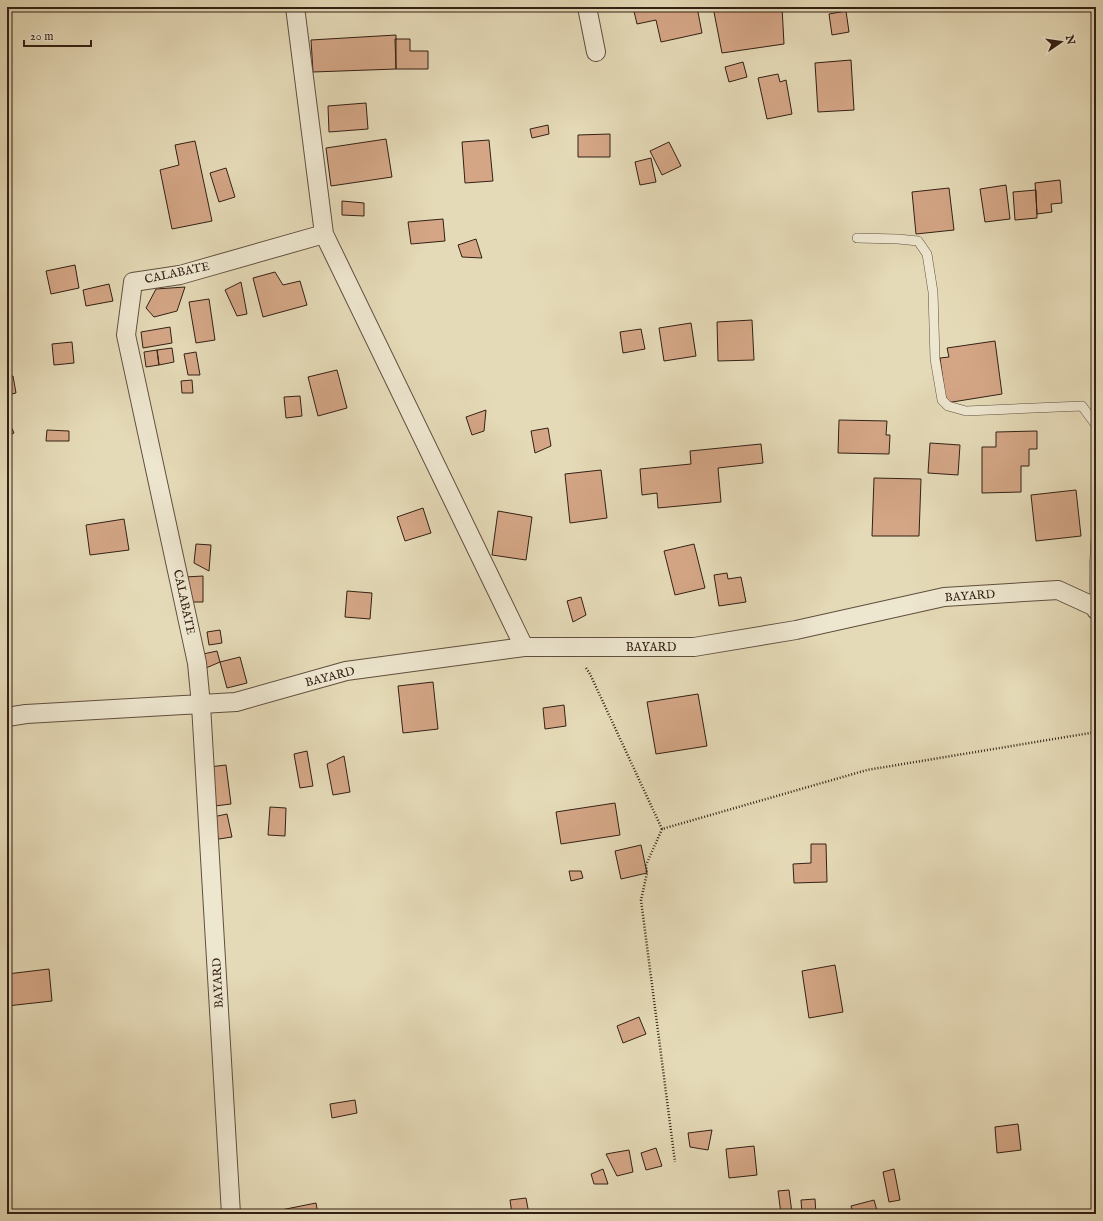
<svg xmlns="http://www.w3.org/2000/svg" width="1103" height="1221" viewBox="0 0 1103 1221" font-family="'IM FELL English',serif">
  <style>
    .building { fill: #d4a686; stroke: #332015 }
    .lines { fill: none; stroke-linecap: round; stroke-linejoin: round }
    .service-casing { stroke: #604e3e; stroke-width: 10 }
    .minor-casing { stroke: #604e3e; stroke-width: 20 }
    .path { stroke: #332015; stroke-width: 2.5; stroke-dasharray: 1 2; stroke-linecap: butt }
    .service { stroke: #eee7d0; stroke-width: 9 }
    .minor { stroke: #eee7d0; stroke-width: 18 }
    .labels { text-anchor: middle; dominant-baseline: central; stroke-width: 3.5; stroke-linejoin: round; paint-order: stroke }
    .street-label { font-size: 12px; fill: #332015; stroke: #eee7d0 }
  </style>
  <rect width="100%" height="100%" fill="#e5dab7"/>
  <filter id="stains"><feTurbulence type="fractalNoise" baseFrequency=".005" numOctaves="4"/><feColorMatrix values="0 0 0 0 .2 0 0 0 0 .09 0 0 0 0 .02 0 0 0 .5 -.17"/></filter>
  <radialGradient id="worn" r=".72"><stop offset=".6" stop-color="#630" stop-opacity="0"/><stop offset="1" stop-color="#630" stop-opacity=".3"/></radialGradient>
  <path class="building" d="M 633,7 L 697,7 L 702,33 L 661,42 L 656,20 L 637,24 Z
    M 713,7 L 782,7 L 784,44 L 722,53 Z
    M 846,11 L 849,32 L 832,35 L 829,14 Z
    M 396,35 L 396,69 L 313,72 L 311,40 Z
    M 395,39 L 410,39 L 410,51 L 428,51 L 428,69 L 396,69 Z
    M 851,60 L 854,110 L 818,112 L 815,63 Z
    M 743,62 L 747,77 L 729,82 L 725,67 Z
    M 778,74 L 780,82 L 786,80 L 792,114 L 767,119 L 758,78 Z
    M 366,103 L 368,129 L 329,132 L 328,106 Z
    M 548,125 L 549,134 L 532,138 L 530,129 Z
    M 610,134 L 610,157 L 578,157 L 578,135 Z
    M 386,139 L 392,177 L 331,186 L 326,148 Z
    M 489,140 L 493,181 L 465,183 L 462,142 Z
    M 195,141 L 212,221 L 172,229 L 160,170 L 179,165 L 175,145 Z
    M 669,142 L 681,166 L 662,175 L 650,151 Z
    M 651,158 L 656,182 L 640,185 L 635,162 Z
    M 226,168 L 235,197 L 219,202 L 210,173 Z
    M 1060,180 L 1062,203 L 1051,204 L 1052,212 L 1037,214 L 1035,183 Z
    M 1006,185 L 1010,219 L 985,222 L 980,189 Z
    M 949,188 L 954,230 L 916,234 L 912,192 Z
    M 1036,190 L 1037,218 L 1015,220 L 1013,192 Z
    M 342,201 L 364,203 L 364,216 L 342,215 Z
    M 443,219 L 445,241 L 411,244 L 408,222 Z
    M 476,239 L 482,258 L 462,257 L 458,245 Z
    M 75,265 L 79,288 L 51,294 L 46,271 Z
    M 275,272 L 283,285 L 300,281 L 307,305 L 263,317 L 253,278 Z
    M 241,282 L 247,314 L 237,316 L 225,290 Z
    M 109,284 L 113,301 L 86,306 L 83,290 Z
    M 185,287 L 177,311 L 154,317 L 146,308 L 156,289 Z
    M 209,299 L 215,340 L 196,343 L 189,302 Z
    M 752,320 L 754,360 L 718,361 L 717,322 Z
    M 691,323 L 696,356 L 664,361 L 659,328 Z
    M 170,327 L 172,343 L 143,348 L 141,332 Z
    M 641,329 L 645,349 L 623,353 L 620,332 Z
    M 995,341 L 1002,394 L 946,403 L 940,358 L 949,357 L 947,348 Z
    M 72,342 L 74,363 L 54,365 L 52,344 Z
    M 172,348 L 174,362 L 159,365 L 157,350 Z
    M 157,350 L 159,365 L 146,367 L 144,352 Z
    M 196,352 L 200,375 L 188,375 L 184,354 Z
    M 337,370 L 347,408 L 318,416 L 308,377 Z
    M 13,376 L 16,393 L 7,395 L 7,377 Z
    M 192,380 L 193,393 L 182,393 L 181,381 Z
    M 300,396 L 302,416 L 286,418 L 284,397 Z
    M 486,410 L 484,431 L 472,435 L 466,417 Z
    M 8,420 L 14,433 L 7,436 L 7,421 Z
    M 839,420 L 887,421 L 886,435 L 890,435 L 889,454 L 838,453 Z
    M 548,428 L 551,446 L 535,453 L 531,431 Z
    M 47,430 L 69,431 L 69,441 L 46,441 Z
    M 1037,431 L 1037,449 L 1029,449 L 1029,466 L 1021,466 L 1021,492 L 982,493 L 982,447 L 996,447 L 996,432 Z
    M 930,443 L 960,445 L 958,475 L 928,473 Z
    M 761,444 L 763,463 L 718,468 L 721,502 L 658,508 L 657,493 L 642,495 L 640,469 L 691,464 L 690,451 Z
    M 601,470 L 607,518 L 570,523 L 565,474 Z
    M 874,478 L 921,479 L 919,536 L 872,536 Z
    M 1076,490 L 1081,536 L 1036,541 L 1031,495 Z
    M 423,508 L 431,533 L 405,541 L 397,517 Z
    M 498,511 L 532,517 L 526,560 L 492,555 Z
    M 124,519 L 129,550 L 90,555 L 86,525 Z
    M 196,544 L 211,545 L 209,571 L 194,563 Z
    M 694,544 L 705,588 L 675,595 L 664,551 Z
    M 727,573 L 728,579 L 741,577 L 746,602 L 719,606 L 714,575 Z
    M 203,576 L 203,602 L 185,602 L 185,577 Z
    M 347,591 L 372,593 L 370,619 L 345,617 Z
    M 581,597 L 586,615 L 573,622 L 567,601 Z
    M 220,630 L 222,643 L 209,645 L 207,632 Z
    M 217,651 L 220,662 L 206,668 L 203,654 Z
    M 240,657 L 247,683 L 227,688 L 220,662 Z
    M 433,682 L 438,729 L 403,733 L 398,686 Z
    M 698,694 L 707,746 L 656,754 L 647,702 Z
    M 564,705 L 566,726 L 545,729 L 543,708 Z
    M 307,751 L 313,786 L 300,788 L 294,754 Z
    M 344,756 L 350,792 L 333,795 L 327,764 Z
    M 226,765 L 231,804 L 215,806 L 209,767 Z
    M 615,803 L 620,835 L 561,844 L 556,812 Z
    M 270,807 L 286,808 L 285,836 L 268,835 Z
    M 227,814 L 232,837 L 219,839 L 208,818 Z
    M 811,844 L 826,844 L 827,882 L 794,883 L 793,864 L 811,863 Z
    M 641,845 L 647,873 L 621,879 L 615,851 Z
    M 569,871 L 581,871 L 583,878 L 571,881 Z
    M 835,965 L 843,1012 L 809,1018 L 802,971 Z
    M 49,969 L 52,1001 L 7,1006 L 7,974 Z
    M 639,1017 L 646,1034 L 623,1043 L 617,1026 Z
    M 355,1100 L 357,1113 L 332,1118 L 330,1104 Z
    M 1018,1124 L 1021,1150 L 997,1153 L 995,1127 Z
    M 712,1130 L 708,1150 L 690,1147 L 688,1133 Z
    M 754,1146 L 757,1175 L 729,1178 L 726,1149 Z
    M 656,1148 L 662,1166 L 646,1170 L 641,1153 Z
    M 629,1150 L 633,1172 L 617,1176 L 606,1154 Z
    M 603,1169 L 608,1184 L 594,1184 L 591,1174 Z
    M 894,1169 L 900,1200 L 889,1202 L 883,1172 Z
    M 789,1190 L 792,1213 L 781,1214 L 778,1191 Z
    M 526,1198 L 529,1214 L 512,1214 L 510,1200 Z
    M 815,1199 L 816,1214 L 802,1214 L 801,1200 Z
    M 874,1200 L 878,1214 L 853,1214 L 851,1206 Z
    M 316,1203 L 318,1214 L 261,1214 Z"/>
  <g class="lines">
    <defs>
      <path id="service" d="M 857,238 L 898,239 L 918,241 L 927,254 L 933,292 L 935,359 L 942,400 L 948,406 L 966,411 L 1082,406 L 1096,425
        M 1095,607 L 1094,571 L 1096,536"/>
      <path id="minor" d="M 587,7 L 596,52
        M 324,234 L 524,647
        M 7,717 L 26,714 L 236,702 L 346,671 L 524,647 L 694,647 L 796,630 L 944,597 L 1058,590 L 1095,607 L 1096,610
        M 231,1214 L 201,705 L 197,663 L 126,335 L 133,282 L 180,275 L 324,234 L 295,7"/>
    </defs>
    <use href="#service" class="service-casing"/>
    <use href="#minor" class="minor-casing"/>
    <path class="path" d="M 586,668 L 590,674 L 662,829 L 867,770 L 1096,732
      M 662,829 L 646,865 L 647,873 L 641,900 L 675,1162"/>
    <use href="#service" class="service"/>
    <use href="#minor" class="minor"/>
  </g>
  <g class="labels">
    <g class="street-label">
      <text transform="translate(177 273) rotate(-12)">CALABATE</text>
      <text transform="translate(970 596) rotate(-4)">BAYARD</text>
      <text transform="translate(184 602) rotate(78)">CALABATE</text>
      <text x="651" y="647">BAYARD</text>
      <text transform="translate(330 677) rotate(-14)">BAYARD</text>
      <text transform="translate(218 983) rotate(-93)">BAYARD</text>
    </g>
  </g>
  <rect width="1103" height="1221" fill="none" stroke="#e5dab7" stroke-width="24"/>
  <rect x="8" y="8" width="1087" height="1205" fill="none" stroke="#332015" stroke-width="2"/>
  <rect x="12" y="12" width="1079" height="1197" fill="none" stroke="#332015"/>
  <g transform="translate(1061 42) rotate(77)" stroke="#eee7d0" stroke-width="3" paint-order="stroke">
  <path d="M0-3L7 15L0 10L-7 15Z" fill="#332015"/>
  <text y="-6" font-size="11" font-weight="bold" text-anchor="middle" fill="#332015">N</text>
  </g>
  <path d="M24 40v6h67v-6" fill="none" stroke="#332015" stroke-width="2"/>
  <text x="30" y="40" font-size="12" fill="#332015" stroke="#eee7d0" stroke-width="3" paint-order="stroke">20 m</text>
  <rect width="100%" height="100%" filter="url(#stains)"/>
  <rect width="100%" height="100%" fill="url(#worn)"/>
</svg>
